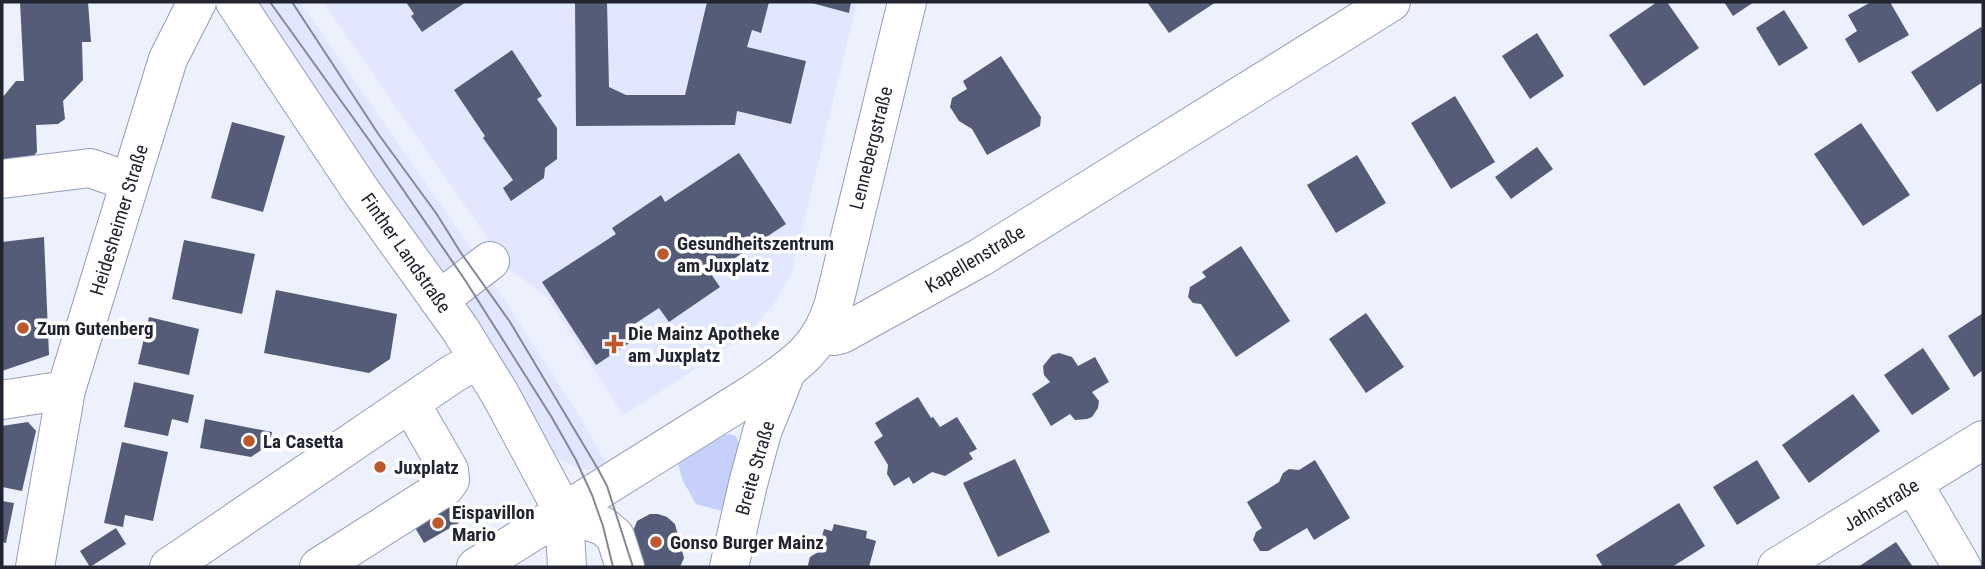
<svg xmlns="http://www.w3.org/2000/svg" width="1985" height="569" viewBox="0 0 1985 569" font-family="'Roboto Condensed',sans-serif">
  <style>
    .built { fill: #e0e7ff }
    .green { fill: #c5d1fa }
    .building { fill: #545c78 }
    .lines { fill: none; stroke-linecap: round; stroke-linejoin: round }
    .minor-casing { stroke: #959dbc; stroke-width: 40 }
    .major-casing { stroke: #959dbc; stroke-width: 40 }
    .minor { stroke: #fff; stroke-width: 38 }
    .major { stroke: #fff; stroke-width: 38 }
    .tram { stroke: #858895; stroke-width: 2 }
    .poi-dot { fill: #be582c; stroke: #fff; stroke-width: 2.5 }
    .labels { text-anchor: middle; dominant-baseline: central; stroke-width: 7; stroke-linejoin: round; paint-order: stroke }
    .street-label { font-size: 19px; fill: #222531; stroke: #fff }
    .poi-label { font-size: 19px; font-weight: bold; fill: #222531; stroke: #fff; text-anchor: start }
  </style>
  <rect width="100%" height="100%" fill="#edf1fe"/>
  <path class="built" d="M 256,2 L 300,2 L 470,247 L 580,417 L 607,465 L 598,469 L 581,470 L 559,459 L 550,448 L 484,329 L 405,224 Z
    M 323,2 L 857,2 L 791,275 L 773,305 L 747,335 L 626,414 L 622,413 L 547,297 L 509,269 Z"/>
  <path class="green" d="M 729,434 L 736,436 L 740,448 L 725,512 L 696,504 L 683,481 L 678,464 L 724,435 Z"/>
  <path class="building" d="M 20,2 L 88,2 L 91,42 L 82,42 L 83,80 L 63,101 L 65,119 L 58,124 L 36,125 L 37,152 L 31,159 L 2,161 L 2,98 L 16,81 L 24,81 Z
    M 406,2 L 466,2 L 422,32 L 411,16 L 414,14 Z
    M 575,2 L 607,2 L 609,87 L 626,95 L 685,95 L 707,2 L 769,2 L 761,33 L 752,30 L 747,47 L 806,61 L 791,124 L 737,111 L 735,125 L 576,126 Z
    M 808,2 L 851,2 L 849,13 Z
    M 1147,2 L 1216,2 L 1169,33 Z
    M 1657,2 L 1667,2 L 1699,48 L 1644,86 L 1609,35 Z
    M 1724,2 L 1754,2 L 1733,16 Z
    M 1871,2 L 1890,2 L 1909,35 L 1859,63 L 1845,39 L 1857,31 L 1848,15 Z
    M 1784,10 L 1808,48 L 1779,66 L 1756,28 Z
    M 1981,27 L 1983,30 L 1983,82 L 1937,112 L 1911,72 Z
    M 1537,33 L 1564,76 L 1530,99 L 1502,56 Z
    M 512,50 L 542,96 L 537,99 L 557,128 L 557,159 L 545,168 L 544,178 L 511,201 L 503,188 L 513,180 L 483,138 L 485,136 L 454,90 Z
    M 1001,56 L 1041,117 L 1040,126 L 987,155 L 972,129 L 959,121 L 950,107 L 952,98 L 967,89 L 963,81 Z
    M 1455,96 L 1495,162 L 1451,189 L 1411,123 Z
    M 232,122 L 285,136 L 263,212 L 211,198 Z
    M 1861,123 L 1910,195 L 1863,226 L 1814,154 Z
    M 1537,147 L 1553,169 L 1511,199 L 1495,177 Z
    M 739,153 L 786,224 L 711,274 L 720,287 L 669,322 L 659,308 L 633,325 L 640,336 L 596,365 L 542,282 L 616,234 L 612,228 L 661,195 L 665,202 Z
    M 1357,155 L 1386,203 L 1336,233 L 1307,185 Z
    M 44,237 L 49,355 L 2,371 L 2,242 Z
    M 184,240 L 255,254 L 242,314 L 172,299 Z
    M 1241,246 L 1290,321 L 1236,357 L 1201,304 L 1193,303 L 1188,297 L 1190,287 L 1206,277 L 1202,272 Z
    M 276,290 L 397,314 L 390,359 L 369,373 L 264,353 Z
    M 1366,313 L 1404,367 L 1366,393 L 1329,339 Z
    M 1983,313 L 1983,370 L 1974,377 L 1948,336 Z
    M 149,317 L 199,329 L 189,375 L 138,364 Z
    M 1923,348 L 1950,389 L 1912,415 L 1884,375 Z
    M 1059,353 L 1072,357 L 1078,366 L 1095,357 L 1109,382 L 1092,392 L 1099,401 L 1098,408 L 1092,417 L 1087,419 L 1075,420 L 1070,414 L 1051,426 L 1032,394 L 1050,382 L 1044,375 L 1043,366 L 1052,355 Z
    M 134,382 L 194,395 L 188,423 L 172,419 L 168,436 L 124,427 Z
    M 1853,394 L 1880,431 L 1809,483 L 1782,445 Z
    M 918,397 L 931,418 L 933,417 L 940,427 L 957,417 L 977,449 L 969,453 L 973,459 L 945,476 L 932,472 L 913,484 L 909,477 L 894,486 L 887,474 L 888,465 L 874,442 L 883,436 L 875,423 Z
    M 205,419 L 272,432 L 270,444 L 251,457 L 200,448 Z
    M 28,422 L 36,431 L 22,491 L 2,487 L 2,426 Z
    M 122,442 L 168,452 L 153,521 L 125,515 L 123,527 L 104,523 Z
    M 1015,459 L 1050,532 L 998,557 L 963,483 Z
    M 1315,460 L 1350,518 L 1314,540 L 1307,528 L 1268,551 L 1260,551 L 1253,540 L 1256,532 L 1262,528 L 1247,502 L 1279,482 L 1283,473 L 1289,469 L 1299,470 Z
    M 1757,460 L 1780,498 L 1737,525 L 1713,487 Z
    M 2,501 L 14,503 L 6,543 L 2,542 Z
    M 1679,503 L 1705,546 L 1672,567 L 1603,567 L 1596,555 Z
    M 452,504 L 462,521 L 424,543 L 414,526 Z
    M 650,514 L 658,514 L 667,517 L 675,524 L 684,558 L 680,567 L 642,567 L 633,531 L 637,521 Z
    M 834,524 L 867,531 L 866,538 L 876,541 L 869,567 L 809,567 L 808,565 L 810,557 L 818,552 L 824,529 L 832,531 Z
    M 116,528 L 126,544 L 90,567 L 80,551 Z
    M 1896,542 L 1913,567 L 1858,567 Z"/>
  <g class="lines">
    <defs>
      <path id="minor" d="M 2,179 L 90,168 L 130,182
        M 439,300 L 490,261
        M 822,334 L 834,336 L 842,334 L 981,257 L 1391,2
        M 2,400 L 66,390
        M 1914,485 L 1962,567
        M 35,567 L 66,390 L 168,59 L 197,2
        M 169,567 L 454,373 L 478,360
        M 319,567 L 445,487 L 450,480 L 449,470 L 411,404
        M 1777,567 L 1983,440"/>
      <path id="major" d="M 235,2 L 361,191 L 460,329 L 500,394 L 564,513 L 567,567
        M 564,513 L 603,526 L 615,536 L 625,567
        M 476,567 L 754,393 C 793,366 820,351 834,303 L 907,2
        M 729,567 L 748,484 L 762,432 L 787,370"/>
    </defs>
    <use href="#minor" class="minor-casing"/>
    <use href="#major" class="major-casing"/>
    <use href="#minor" class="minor"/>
    <use href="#major" class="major"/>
    <path class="tram" d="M 270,2 L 369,140 L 465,280 L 551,416 L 576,460 L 592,495 L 603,526 L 613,567
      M 292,2 L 379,135 L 436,213 L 461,253 L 510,322 L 598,469 L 607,486 L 633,567"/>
  </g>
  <g class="poi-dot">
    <circle cx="663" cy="254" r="7"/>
    <circle cx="23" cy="328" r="7"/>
    <path d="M610.5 333.5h7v7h7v7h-7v7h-7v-7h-7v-7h7z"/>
    <circle cx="249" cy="441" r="7"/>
    <circle cx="380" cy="467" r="7"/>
    <circle cx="438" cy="523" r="7"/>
    <circle cx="656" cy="542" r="7"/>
  </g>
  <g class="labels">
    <g class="street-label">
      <text transform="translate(871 148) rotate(-76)">Lennebergstraße</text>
      <text transform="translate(119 220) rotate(-73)">Heidesheimer Straße</text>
      <text transform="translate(406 253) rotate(55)">Finther Landstraße</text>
      <text transform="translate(975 259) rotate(-31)">Kapellenstraße</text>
      <text transform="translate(755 468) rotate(-74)">Breite Straße</text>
      <text transform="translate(1881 505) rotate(-31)">Jahnstraße</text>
    </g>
    <g class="poi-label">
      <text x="677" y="243">Gesundheitszentrum<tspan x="677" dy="22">am Juxplatz</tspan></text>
      <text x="37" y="328">Zum Gutenberg</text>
      <text x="628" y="333">Die Mainz Apotheke<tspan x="628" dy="22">am Juxplatz</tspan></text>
      <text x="263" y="441">La Casetta</text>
      <text x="394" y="467">Juxplatz</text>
      <text x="452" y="512">Eispavillon<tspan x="452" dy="22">Mario</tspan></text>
      <text x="670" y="542">Gonso Burger Mainz</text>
    </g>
  </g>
  <rect width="1985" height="569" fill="none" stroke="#222531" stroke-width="7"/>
</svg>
